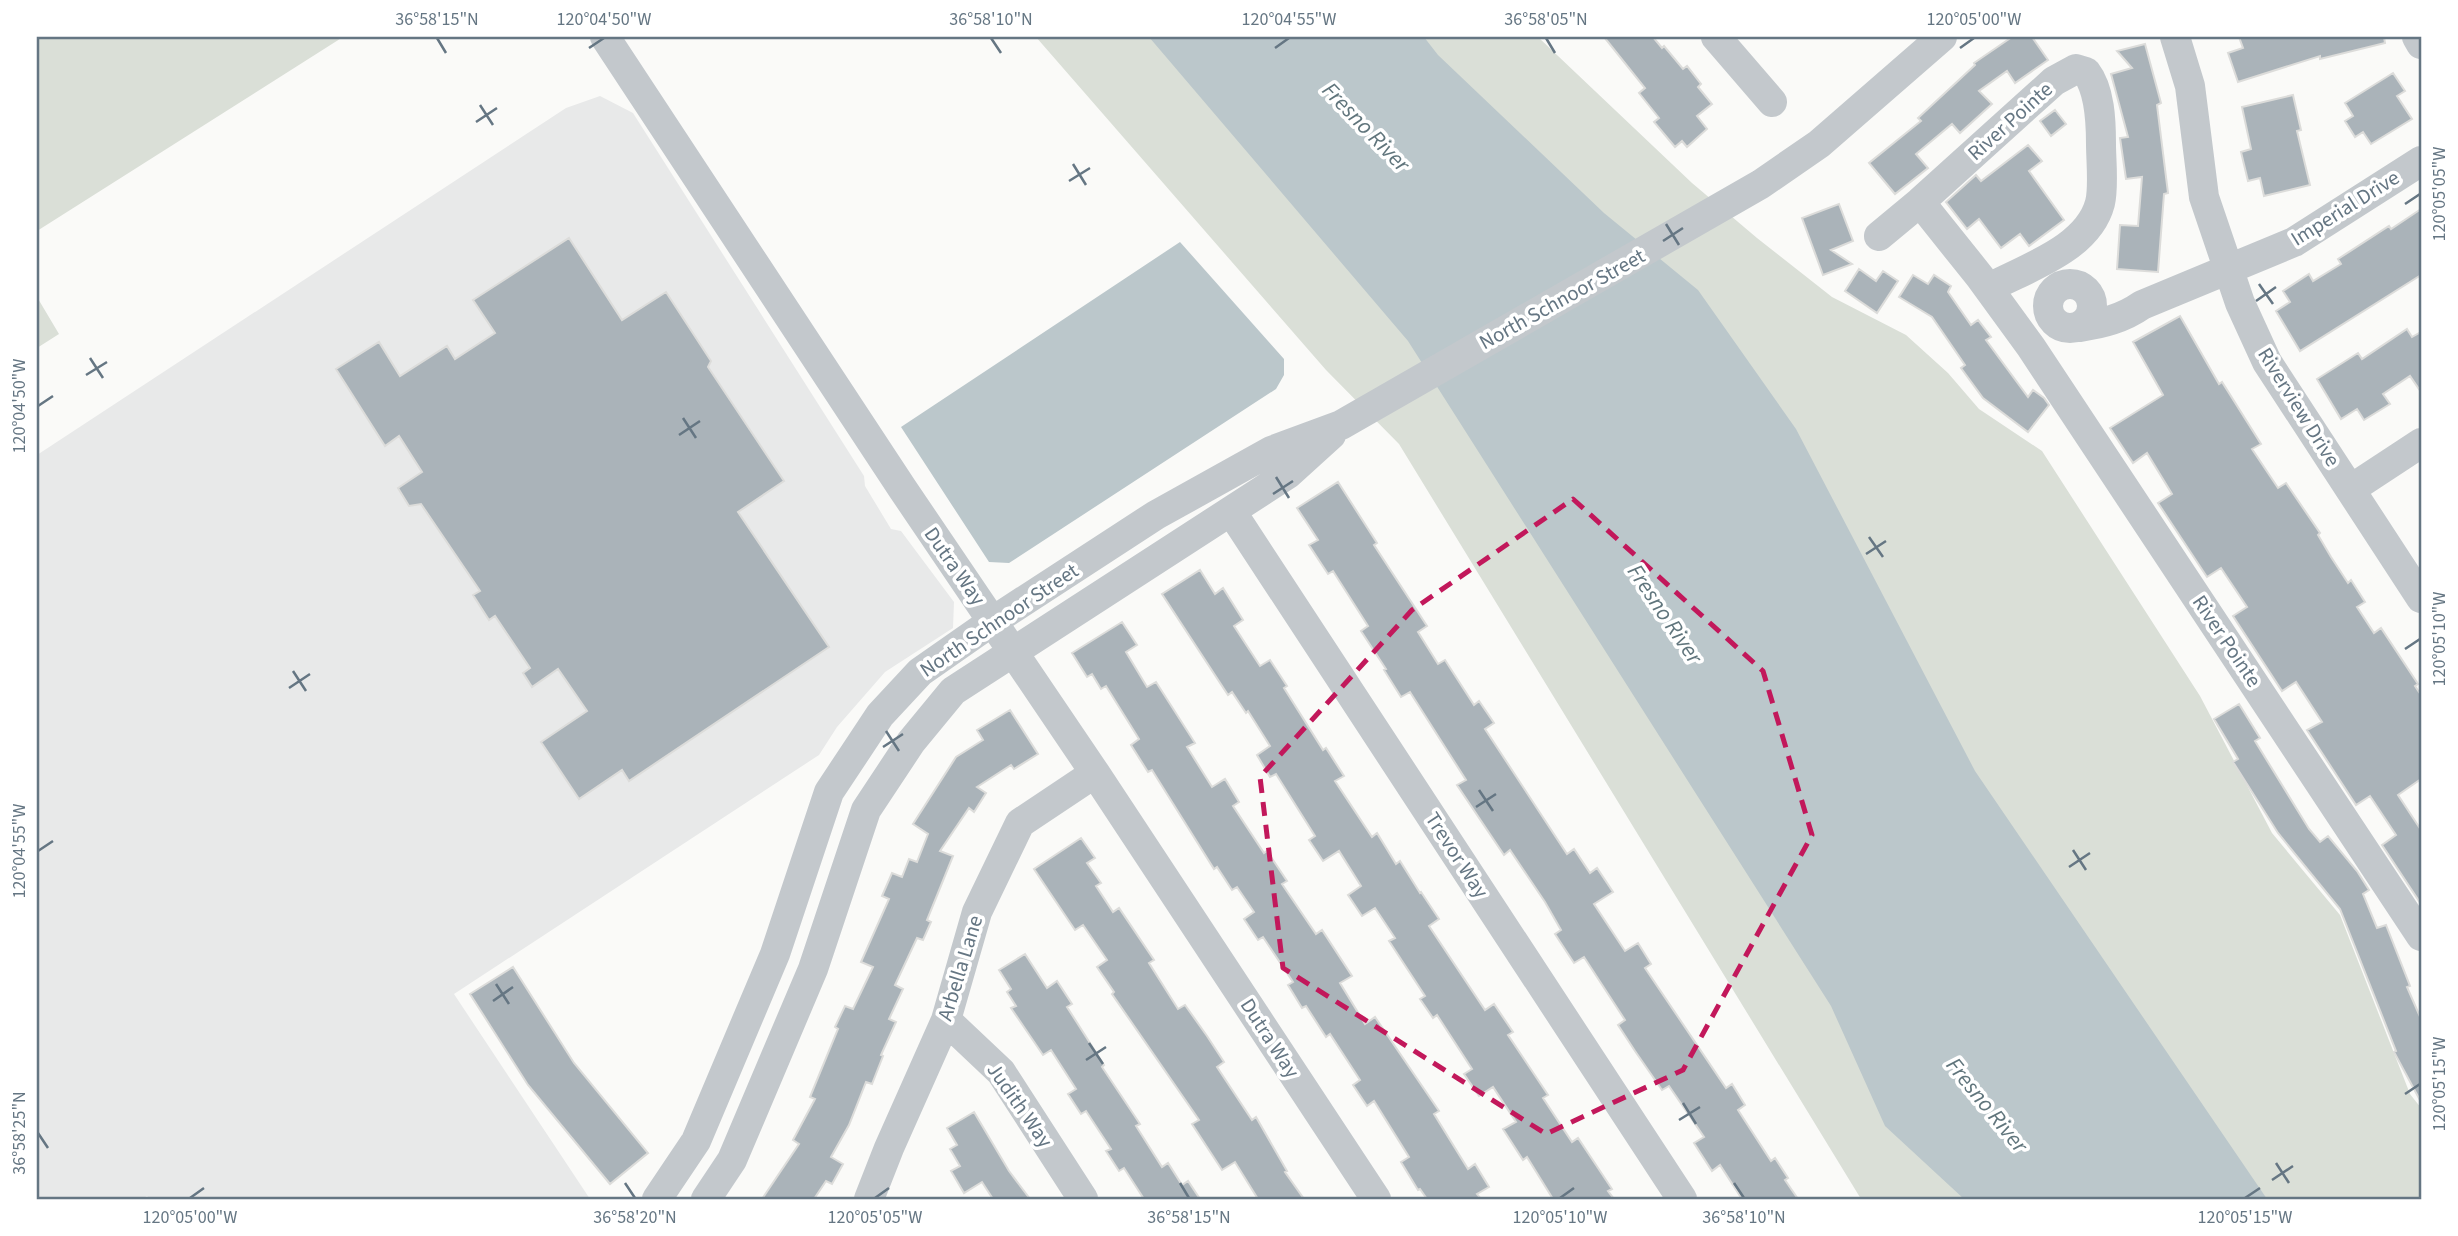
<svg xmlns="http://www.w3.org/2000/svg" width="2458" height="1236" viewBox="0 0 2458 1236" font-family="'Source Sans 3',sans-serif">
  <style>
    .built { fill: #e8e9e9 }
    .green { fill: #dadfd7 }
    .water { fill: #bbc7cb }
    .building { fill: #aab3b9; stroke: #dcdcda; stroke-width: 2 }
    .lines { fill: none; stroke-linecap: round; stroke-linejoin: round }
    .minor { stroke: #c3c8cc; stroke-width: 30 }
    .marked { fill: none; stroke: #c2185b; stroke-width: 5; stroke-dasharray: 14 9; stroke-linejoin: round }
    .ticks { fill: none; stroke: #657683; stroke-width: 2.5 }
    .labels { text-anchor: middle; dominant-baseline: central; stroke-width: 7; stroke-linejoin: round; paint-order: stroke }
    .street-label { font-size: 21px; fill: #657683; stroke: #fff }
    .water-label { font-size: 23px; font-style: italic; fill: #60757c; stroke: #fff }
    .neatline { fill: none; stroke: #657683; stroke-width: 2.5 }
    .ticks-label { font-size: 18px; text-anchor: middle; fill: #657683 }
  </style>
  <rect width="100%" height="100%" fill="#fafaf8"/>
  <path class="built" d="M 600,96 L 633,113 L 864,476 L 865,486 L 891,529 L 901,531 L 954,602 L 953,628 L 885,672 L 837,727 L 819,755 L 454,994 L 590,1199 L 150,1199 L 147,1196 L 142,1199 L 37,1199 L 37,455 L 566,108 Z"/>
  <path class="green" d="M 37,37 L 343,37 L 37,231 Z
    M 1036,37 L 1538,37 L 1692,183 L 1757,238 L 1832,297 L 1906,335 L 1948,373 L 1979,409 L 2042,451 L 2200,696 L 2272,833 L 2340,915 L 2410,1094 L 2421,1108 L 2421,1199 L 1861,1199 L 1399,444 L 1326,370 Z
    M 37,297 L 59,334 L 37,348 Z"/>
  <path class="water" d="M 1149,37 L 1424,37 L 1438,55 L 1604,213 L 1698,290 L 1796,429 L 1975,771 L 2267,1199 L 1964,1199 L 1885,1126 L 1831,1006 L 1408,341 Z
    M 1180,242 L 1284,359 L 1284,375 L 1276,389 L 1009,563 L 989,562 L 901,427 Z"/>
  <path class="building" d="M 1604,37 L 1653,37 L 1662,48 L 1664,46 L 1683,69 L 1687,66 L 1701,84 L 1698,87 L 1712,104 L 1697,116 L 1707,129 L 1687,147 L 1682,141 L 1675,147 L 1654,122 L 1659,118 L 1639,93 L 1645,88 Z
    M 2012,37 L 2032,37 L 2048,60 L 2015,83 L 2007,71 L 1979,91 L 1992,104 L 1960,133 L 1952,124 L 1916,154 L 1928,168 L 1895,194 L 1869,163 L 1921,121 L 1918,118 L 1975,65 L 1974,63 Z
    M 2239,37 L 2384,37 L 2385,43 L 2320,59 L 2320,56 L 2238,82 L 2228,53 L 2243,48 Z
    M 2145,44 L 2161,103 L 2157,105 L 2168,193 L 2164,194 L 2158,272 L 2117,269 L 2120,225 L 2138,226 L 2142,177 L 2126,179 L 2120,138 L 2128,137 L 2111,74 L 2132,68 L 2117,51 Z
    M 2393,73 L 2405,91 L 2397,96 L 2412,119 L 2371,144 L 2363,132 L 2355,137 L 2345,121 L 2353,116 L 2345,103 Z
    M 2293,95 L 2301,130 L 2297,131 L 2310,185 L 2264,196 L 2260,178 L 2248,181 L 2241,152 L 2251,149 L 2242,107 Z
    M 2055,110 L 2066,124 L 2051,136 L 2040,121 Z
    M 2028,145 L 2042,161 L 2029,171 L 2064,220 L 2029,246 L 2020,234 L 2001,248 L 1979,219 L 1967,229 L 1946,202 L 1976,175 L 1981,181 Z
    M 1839,204 L 1853,241 L 1831,250 L 1852,264 L 1823,275 L 1802,218 Z
    M 2421,209 L 2421,275 L 2300,351 L 2276,311 L 2290,302 L 2283,291 L 2309,274 L 2313,281 L 2341,264 L 2338,259 L 2389,226 L 2391,229 Z
    M 569,238 L 622,320 L 666,292 L 711,361 L 708,367 L 784,481 L 738,512 L 829,647 L 629,781 L 622,770 L 579,799 L 541,742 L 587,711 L 558,669 L 532,687 L 523,673 L 530,668 L 495,616 L 489,620 L 473,595 L 480,591 L 421,504 L 409,506 L 398,488 L 422,472 L 399,436 L 385,446 L 336,369 L 379,342 L 400,376 L 447,346 L 455,359 L 495,333 L 473,300 Z
    M 1859,269 L 1876,281 L 1883,271 L 1898,281 L 1877,313 L 1845,291 Z
    M 1913,275 L 1928,284 L 1934,275 L 1951,286 L 1948,292 L 1971,325 L 1978,320 L 1991,337 L 1986,340 L 2028,397 L 2033,390 L 2044,398 L 2049,405 L 2028,432 L 1983,398 L 1961,368 L 1965,365 L 1932,317 L 1899,297 Z
    M 2180,316 L 2219,384 L 2222,382 L 2261,444 L 2252,449 L 2278,488 L 2286,483 L 2320,533 L 2318,535 L 2331,557 L 2348,583 L 2351,580 L 2365,602 L 2357,607 L 2374,633 L 2381,628 L 2418,684 L 2415,686 L 2421,695 L 2421,779 L 2398,795 L 2421,830 L 2421,904 L 2382,845 L 2396,835 L 2370,796 L 2356,805 L 2307,730 L 2322,722 L 2296,682 L 2282,691 L 2233,616 L 2247,607 L 2221,568 L 2207,577 L 2158,503 L 2172,494 L 2147,453 L 2133,463 L 2110,428 L 2163,395 L 2133,342 Z
    M 2407,329 L 2412,337 L 2421,332 L 2421,392 L 2410,376 L 2383,394 L 2390,404 L 2364,420 L 2357,409 L 2341,419 L 2317,379 L 2358,353 L 2362,359 Z
    M 1338,482 L 1377,543 L 1374,545 L 1427,626 L 1418,632 L 1438,664 L 1445,660 L 1474,705 L 1479,701 L 1494,723 L 1485,729 L 1567,854 L 1574,849 L 1590,873 L 1597,868 L 1613,892 L 1594,904 L 1625,951 L 1638,943 L 1651,964 L 1645,968 L 1726,1088 L 1732,1084 L 1745,1105 L 1738,1110 L 1771,1161 L 1775,1158 L 1788,1178 L 1785,1180 L 1798,1199 L 1742,1199 L 1720,1165 L 1712,1171 L 1694,1143 L 1704,1137 L 1669,1086 L 1662,1090 L 1635,1051 L 1618,1025 L 1625,1020 L 1584,957 L 1574,963 L 1555,934 L 1561,930 L 1545,902 L 1510,850 L 1504,855 L 1457,785 L 1466,780 L 1410,692 L 1401,697 L 1384,670 L 1386,669 L 1361,631 L 1368,626 L 1333,571 L 1328,574 L 1309,545 L 1318,540 L 1297,508 Z
    M 1200,570 L 1215,594 L 1223,588 L 1243,620 L 1234,626 L 1260,666 L 1270,660 L 1287,686 L 1284,688 L 1323,750 L 1326,748 L 1344,776 L 1335,781 L 1372,837 L 1377,833 L 1396,864 L 1400,861 L 1420,893 L 1421,892 L 1439,919 L 1429,926 L 1485,1010 L 1494,1004 L 1513,1032 L 1508,1035 L 1548,1095 L 1543,1098 L 1572,1142 L 1578,1138 L 1612,1189 L 1608,1191 L 1614,1199 L 1553,1199 L 1527,1157 L 1523,1160 L 1503,1129 L 1516,1122 L 1493,1087 L 1479,1096 L 1464,1074 L 1472,1069 L 1437,1015 L 1433,1018 L 1420,999 L 1425,996 L 1389,941 L 1395,938 L 1375,908 L 1362,916 L 1348,895 L 1361,886 L 1339,851 L 1323,861 L 1309,840 L 1315,836 L 1276,774 L 1270,777 L 1257,755 L 1270,746 L 1248,711 L 1246,713 L 1232,692 L 1228,695 L 1162,594 Z
    M 1122,622 L 1137,645 L 1126,652 L 1147,687 L 1156,682 L 1195,743 L 1187,747 L 1212,787 L 1225,779 L 1239,802 L 1233,806 L 1264,853 L 1267,851 L 1287,881 L 1282,884 L 1316,934 L 1322,930 L 1352,976 L 1340,983 L 1365,1024 L 1375,1017 L 1439,1111 L 1434,1114 L 1468,1169 L 1475,1164 L 1489,1187 L 1477,1194 L 1481,1199 L 1427,1199 L 1420,1189 L 1418,1190 L 1401,1162 L 1409,1157 L 1374,1101 L 1367,1106 L 1353,1085 L 1360,1080 L 1330,1034 L 1326,1037 L 1306,1006 L 1302,1008 L 1288,985 L 1293,982 L 1263,937 L 1258,940 L 1244,919 L 1254,912 L 1237,887 L 1232,890 L 1217,867 L 1214,869 L 1152,770 L 1148,772 L 1131,745 L 1139,739 L 1106,686 L 1101,689 L 1092,674 L 1087,677 L 1072,653 Z
    M 2239,704 L 2260,738 L 2255,741 L 2309,829 L 2320,842 L 2328,836 L 2357,871 L 2369,890 L 2363,894 L 2377,928 L 2386,925 L 2410,986 L 2407,987 L 2421,1019 L 2421,1102 L 2394,1052 L 2396,1051 L 2340,909 L 2278,833 L 2233,762 L 2238,759 L 2214,719 Z
    M 1010,710 L 1038,754 L 1014,769 L 1011,765 L 977,787 L 986,793 L 974,812 L 969,808 L 940,851 L 953,856 L 927,920 L 931,922 L 923,940 L 917,938 L 895,985 L 903,989 L 889,1019 L 896,1022 L 881,1055 L 883,1056 L 872,1084 L 866,1082 L 849,1125 L 831,1157 L 843,1164 L 832,1184 L 826,1181 L 814,1199 L 762,1199 L 799,1144 L 793,1140 L 815,1099 L 810,1097 L 838,1029 L 835,1027 L 845,1006 L 853,1009 L 873,967 L 861,962 L 889,899 L 882,896 L 892,873 L 902,877 L 909,859 L 917,862 L 928,834 L 913,824 L 956,757 L 983,740 L 977,730 Z
    M 1081,838 L 1095,858 L 1087,863 L 1101,883 L 1096,886 L 1113,912 L 1119,908 L 1154,960 L 1149,963 L 1178,1009 L 1185,1005 L 1207,1036 L 1224,1062 L 1217,1067 L 1252,1120 L 1256,1117 L 1287,1171 L 1285,1172 L 1304,1199 L 1258,1199 L 1235,1162 L 1222,1170 L 1192,1124 L 1199,1120 L 1112,994 L 1114,992 L 1097,967 L 1107,960 L 1083,925 L 1075,930 L 1034,869 Z
    M 1025,954 L 1047,988 L 1057,981 L 1072,1004 L 1067,1007 L 1104,1065 L 1102,1067 L 1140,1124 L 1136,1126 L 1162,1167 L 1168,1163 L 1182,1185 L 1188,1181 L 1200,1199 L 1144,1199 L 1124,1168 L 1119,1171 L 1106,1151 L 1111,1149 L 1086,1111 L 1081,1114 L 1068,1094 L 1076,1089 L 1051,1050 L 1043,1055 L 1011,1008 L 1016,1006 L 1007,992 L 1011,989 L 999,970 Z
    M 513,967 L 574,1063 L 648,1153 L 610,1184 L 528,1085 L 470,994 Z
    M 974,1112 L 1009,1171 L 1030,1199 L 993,1199 L 982,1182 L 964,1193 L 951,1171 L 960,1166 L 950,1149 L 957,1145 L 947,1128 Z"/>
  <g class="lines">
    <path class="minor" d="M 605,37 L 902,488 L 1095,773 L 1376,1199
      M 1716,37 L 1772,102
      M 2175,37 L 2190,86 L 2204,197 L 2240,303 L 2267,362 L 2421,598
      M 2417,37 L 2421,44
      M 1920,202 L 1980,277 L 2031,347 L 2421,936
      M 1879,236 L 1920,202 L 2054,81 L 2076,69 L 2086,72 C 2100,90 2101,121 2101,144 C 2101,161 2104,187 2100,203 C 2088,249 2026,268 1989,288
      M2048 306a22 22 0 1 1 44 0a22 22 0 1 1-44 0Z
      M 2080,327 C 2103,323 2122,319 2142,305 L 2294,242 L 2421,161
      M 2351,489 L 2421,443
      M 1231,511 L 1682,1199
      M 946,1020 L 1001,1072 L 1083,1199
      M 657,1199 L 696,1141 L 775,954 L 829,792 L 880,715 L 920,672 L 993,621 L 1156,515 L 1271,451 L 1341,425 L 1761,184 L 1819,144 L 1942,37
      M 706,1199 L 732,1160 L 813,969 L 866,810 L 911,742 L 953,691 L 1288,474 L 1331,435
      M 869,1199 L 889,1148 L 946,1020 L 977,912 L 1020,823 L 1095,773"/>
  </g>
  <path class="marked" d="M 1573,499 L 1763,671 L 1812,835 L 1683,1070 L 1546,1134 L 1283,968 L 1260,777 L 1412,610 Z"/>
  <path class="ticks" d="M 437,38 L 446,53M 991,38 L 1001,53M 1546,38 L 1555,53M 589,48 L 604,38M 1275,48 L 1289,38M 1960,48 L 1974,38M 480,105 L 493,125M 476,122 L 497,108M 1073,164 L 1086,185M 1069,181 L 1090,168M 2405,204 L 2420,194M 1666,224 L 1679,245M 1663,241 L 1683,228M 2259,284 L 2273,304M 2256,301 L 2276,287M 90,358 L 103,378M 86,375 L 107,362M 38,406 L 53,396M 683,418 L 696,438M 679,435 L 700,421M 1276,477 L 1289,498M 1273,494 L 1293,481M 1869,537 L 1883,557M 1866,554 L 1886,541M 2405,649 L 2420,639M 293,671 L 306,691M 289,688 L 310,674M 886,731 L 899,751M 883,747 L 903,734M 1479,790 L 1493,811M 1476,807 L 1496,794M 2073,850 L 2086,870M 38,851 L 53,841M 2069,867 L 2090,853M 496,984 L 509,1004M 493,1001 L 513,987M 1089,1043 L 1103,1064M 1086,1060 L 1106,1047M 2405,1094 L 2420,1084M 1683,1103 L 1696,1124M 1679,1120 L 1700,1107M 38,1133 L 48,1148M 2276,1163 L 2289,1183M 2272,1180 L 2293,1166M 625,1183 L 635,1198M 1180,1183 L 1189,1198M 1734,1183 L 1744,1198M 190,1198 L 204,1188M 875,1198 L 889,1188M 1560,1198 L 1574,1188M 2245,1198 L 2260,1188"/>
  <g class="labels">
    <g class="street-label">
      <text transform="translate(2010 121) rotate(-42)">River Pointe</text>
      <text transform="translate(2345 208) rotate(-32)">Imperial Drive</text>
      <text transform="translate(1562 299) rotate(-29)">North Schnoor Street</text>
      <text transform="translate(2299 407) rotate(58)">Riverview Drive</text>
      <text transform="translate(955 566) rotate(55)">Dutra Way</text>
      <text transform="translate(999 620) rotate(-34)">North Schnoor Street</text>
      <text transform="translate(2227 641) rotate(56)">River Pointe</text>
      <text transform="translate(1457 855) rotate(57)">Trevor Way</text>
      <text transform="translate(960 968) rotate(-73)">Arbella Lane</text>
      <text transform="translate(1270 1038) rotate(57)">Dutra Way</text>
      <text transform="translate(1020 1105) rotate(55)">Judith Way</text>
    </g>
    <g class="water-label">
      <text transform="translate(1366 127) rotate(46)">Fresno River</text>
      <text transform="translate(1665 614) rotate(56)">Fresno River</text>
      <text transform="translate(1987 1105) rotate(51)">Fresno River</text>
    </g>
  </g>
  <rect width="2458" height="1236" fill="none" stroke="#ffffff" stroke-width="77"/>
  <rect x="38" y="38" width="2382" height="1160" class="neatline"/>
  <g class="ticks-label">
    <text x="437" y="25">36°58'15"N</text>
    <text x="604" y="25">120°04'50"W</text>
    <text x="991" y="25">36°58'10"N</text>
    <text x="1289" y="25">120°04'55"W</text>
    <text x="1546" y="25">36°58'05"N</text>
    <text x="1974" y="25">120°05'00"W</text>
    <text transform="translate(2439 194) rotate(-90)" y="6">120°05'05"W</text>
    <text transform="translate(19 406) rotate(-90)" y="6">120°04'50"W</text>
    <text transform="translate(2439 639) rotate(-90)" y="6">120°05'10"W</text>
    <text transform="translate(19 851) rotate(-90)" y="6">120°04'55"W</text>
    <text transform="translate(2439 1084) rotate(-90)" y="6">120°05'15"W</text>
    <text transform="translate(19 1133) rotate(-90)" y="6">36°58'25"N</text>
    <text x="190" y="1223">120°05'00"W</text>
    <text x="635" y="1223">36°58'20"N</text>
    <text x="875" y="1223">120°05'05"W</text>
    <text x="1189" y="1223">36°58'15"N</text>
    <text x="1560" y="1223">120°05'10"W</text>
    <text x="1744" y="1223">36°58'10"N</text>
    <text x="2245" y="1223">120°05'15"W</text>
  </g>
</svg>
